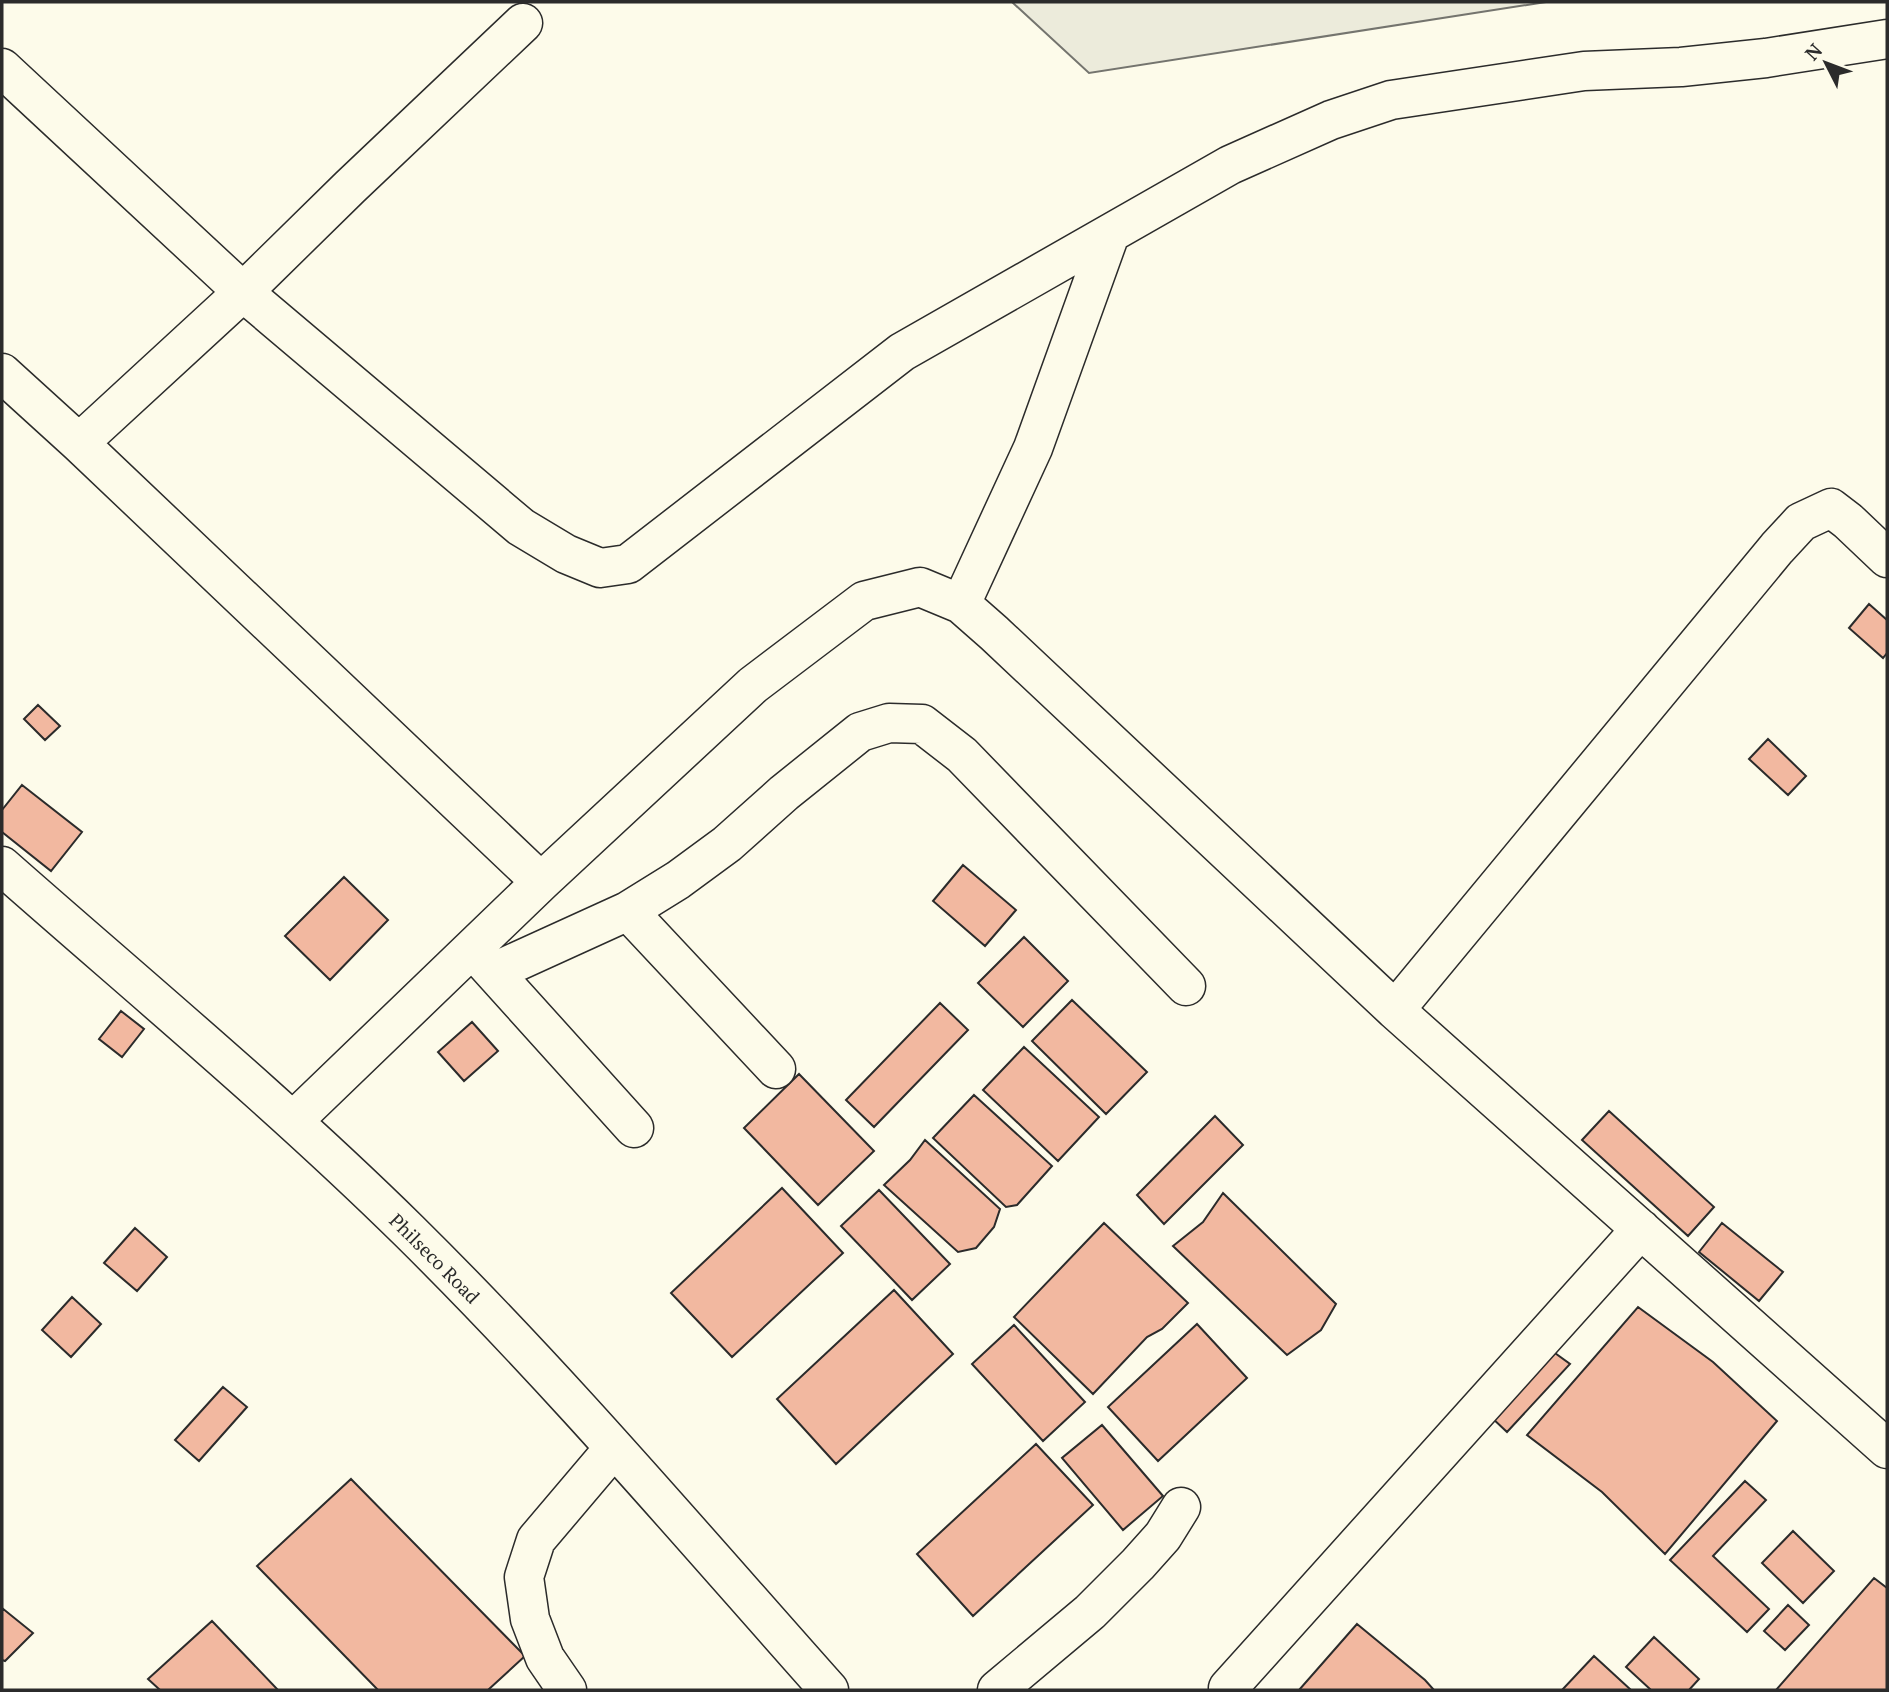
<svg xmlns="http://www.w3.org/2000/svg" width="1889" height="1692" viewBox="0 0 1889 1692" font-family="'PT Serif',serif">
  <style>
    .green { fill: #ecebdb; stroke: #74746e; stroke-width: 2 }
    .building { fill: #f2b8a0; stroke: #2b2b2b; stroke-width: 2 }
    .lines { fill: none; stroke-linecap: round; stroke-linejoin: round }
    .minor-casing { stroke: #2b2b2b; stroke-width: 41 }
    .minor { stroke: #fdfbea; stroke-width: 38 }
    .labels { text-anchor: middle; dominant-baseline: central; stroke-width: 5; stroke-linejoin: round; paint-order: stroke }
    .street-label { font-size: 19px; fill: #2b2b2b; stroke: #fdfbea }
  </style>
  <rect width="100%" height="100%" fill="#fdfbea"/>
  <path class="green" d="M 1012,2 L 1546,2 L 1089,73 Z"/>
  <path class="building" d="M 1869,604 L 1887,620 L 1887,653 L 1883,658 L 1849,628 Z
    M 38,705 L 60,726 L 45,740 L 24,719 Z
    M 1768,739 L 1806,776 L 1788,795 L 1749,759 Z
    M 22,785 L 82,832 L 51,871 L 2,832 L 2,810 Z
    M 963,865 L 1016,910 L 985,946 L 933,901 Z
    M 344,877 L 388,920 L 330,980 L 285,936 Z
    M 1024,937 L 1068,981 L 1023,1027 L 978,983 Z
    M 1072,1000 L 1147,1072 L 1106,1114 L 1032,1041 Z
    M 940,1003 L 968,1030 L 874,1127 L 846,1100 Z
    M 121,1011 L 144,1029 L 122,1057 L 99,1039 Z
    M 472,1022 L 498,1051 L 464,1081 L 438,1052 Z
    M 1024,1047 L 1099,1117 L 1058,1161 L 983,1090 Z
    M 799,1074 L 874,1151 L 818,1205 L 744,1128 Z
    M 974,1095 L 1052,1166 L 1017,1205 L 1006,1207 L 933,1138 Z
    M 1609,1111 L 1714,1207 L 1688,1236 L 1582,1140 Z
    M 1215,1116 L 1243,1145 L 1164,1224 L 1137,1195 Z
    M 925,1140 L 1000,1209 L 994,1227 L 976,1248 L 958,1252 L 884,1185 L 910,1160 Z
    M 782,1188 L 843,1253 L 732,1357 L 671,1293 Z
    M 879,1190 L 950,1264 L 912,1300 L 841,1226 Z
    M 1223,1193 L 1336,1304 L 1321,1330 L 1287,1355 L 1173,1246 L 1203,1222 Z
    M 1104,1223 L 1188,1303 L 1162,1329 L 1147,1337 L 1093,1394 L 1014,1317 Z
    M 1722,1223 L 1783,1272 L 1759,1301 L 1699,1252 Z
    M 135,1228 L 167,1257 L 137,1291 L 104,1263 Z
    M 894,1290 L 953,1354 L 836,1464 L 777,1399 Z
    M 72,1297 L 101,1324 L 71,1357 L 42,1330 Z
    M 1638,1307 L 1713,1362 L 1777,1421 L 1665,1554 L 1602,1492 L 1527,1435 Z
    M 1197,1324 L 1247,1378 L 1158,1461 L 1108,1407 Z
    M 1014,1325 L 1085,1402 L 1043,1441 L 972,1364 Z
    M 1548,1348 L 1570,1364 L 1507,1432 L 1491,1417 Z
    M 223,1387 L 247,1407 L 199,1461 L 175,1440 Z
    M 1102,1425 L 1163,1496 L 1123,1530 L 1062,1458 Z
    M 1036,1444 L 1093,1505 L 973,1616 L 917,1554 Z
    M 351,1479 L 525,1656 L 488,1690 L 378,1690 L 257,1566 Z
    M 1745,1481 L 1766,1500 L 1713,1556 L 1769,1609 L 1747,1632 L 1670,1560 Z
    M 1793,1531 L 1834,1571 L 1803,1603 L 1762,1563 Z
    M 1874,1578 L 1887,1588 L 1887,1690 L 1776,1690 Z
    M 1788,1605 L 1809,1625 L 1785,1650 L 1764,1631 Z
    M 2,1608 L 33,1633 L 5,1661 L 2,1660 Z
    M 212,1621 L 278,1690 L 160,1690 L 148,1679 Z
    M 1357,1624 L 1425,1680 L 1434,1690 L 1299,1690 Z
    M 1654,1637 L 1699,1679 L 1689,1690 L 1651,1690 L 1626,1667 Z
    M 1594,1656 L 1631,1690 L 1562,1690 Z"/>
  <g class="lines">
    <defs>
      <path id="minor" d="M 2,68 L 243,292 L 521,527 L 566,554 L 600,568 L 628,564 L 902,352 L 1230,165 L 1331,120 L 1391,100 L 1584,71 L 1681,67 L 1766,58 L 1887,39
        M 2,373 L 79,443 L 541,882
        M 79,443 L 243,292 L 350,187 L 523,23
        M 961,604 L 1033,448 L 1110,234
        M 2,866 C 138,986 279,1103 409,1231 C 557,1377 691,1535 829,1690
        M 628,911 L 776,1069
        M 478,955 L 634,1128
        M 494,972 L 628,911 L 678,880 L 727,844 L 784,793 L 860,732 L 889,723 L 922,724 L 962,755 L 1186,986
        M 1395,1010 L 1777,548 L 1801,522 L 1831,508 L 1848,521 L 1887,558
        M 293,1121 L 541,882 L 753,685 L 864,601 L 920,587 L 961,604 L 994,633 L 1395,1010 L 1887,1449
        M 1228,1688 L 1641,1229
        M 567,1690 L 545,1658 L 530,1619 L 524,1577 L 536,1540 L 614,1448
        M 997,1690 L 1090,1612 L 1138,1564 L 1163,1536 L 1181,1507"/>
    </defs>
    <use href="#minor" class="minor-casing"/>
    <use href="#minor" class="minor"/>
  </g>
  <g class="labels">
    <g class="street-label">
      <text transform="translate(435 1258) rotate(45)">Philseco Road</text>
    </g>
  </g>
  <rect width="1889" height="1692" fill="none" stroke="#2b2b2b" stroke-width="7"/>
  <g transform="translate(1826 63) rotate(312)" stroke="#fdfbea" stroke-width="5" paint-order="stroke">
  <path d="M0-5L12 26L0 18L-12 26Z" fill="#2b2b2b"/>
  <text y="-10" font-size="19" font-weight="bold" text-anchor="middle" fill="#2b2b2b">N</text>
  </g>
</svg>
